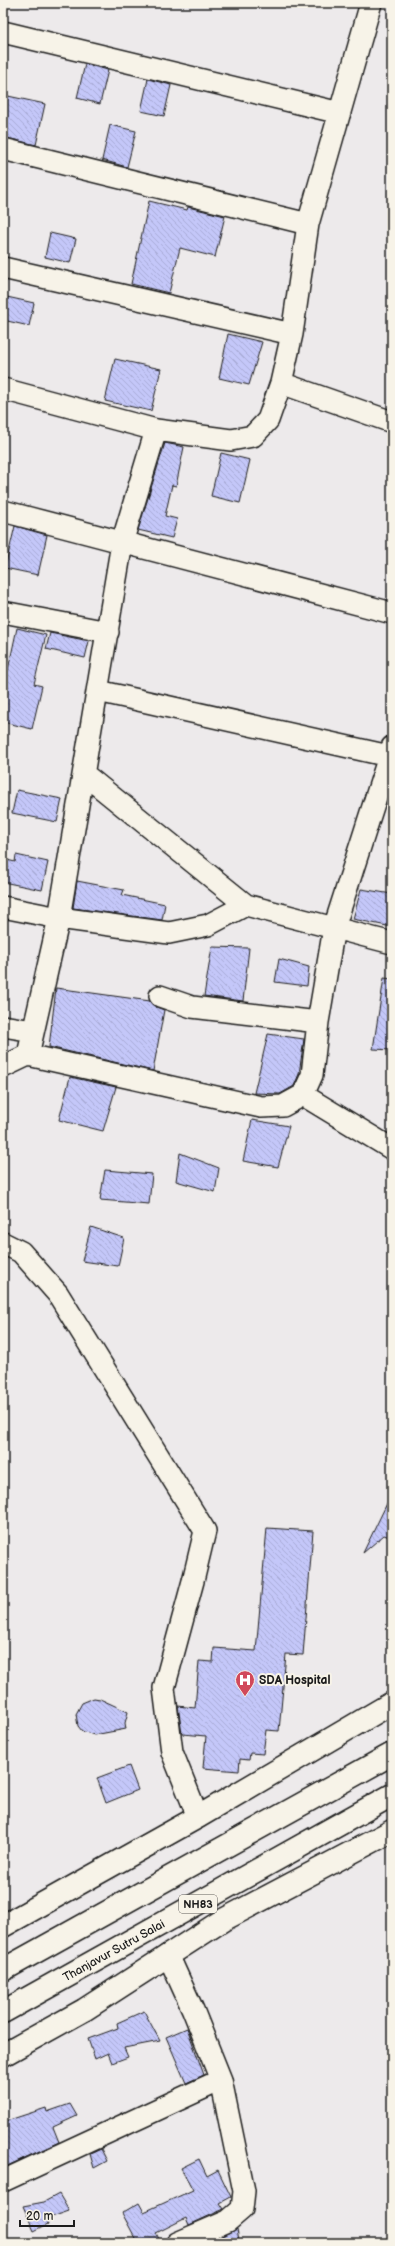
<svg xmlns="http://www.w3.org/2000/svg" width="395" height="2246" viewBox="0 0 395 2246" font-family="'Balsamiq Sans',sans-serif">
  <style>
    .building { fill: url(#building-back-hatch); stroke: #1c1c1c }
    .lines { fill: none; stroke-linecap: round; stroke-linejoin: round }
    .minor-casing { stroke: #1c1c1c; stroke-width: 24 }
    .trunk-casing { stroke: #1c1c1c; stroke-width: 25 }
    .minor { stroke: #f7f3e8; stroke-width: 21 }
    .trunk { stroke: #f7f3e8; stroke-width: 22 }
    .labels { text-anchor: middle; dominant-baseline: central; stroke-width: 4; stroke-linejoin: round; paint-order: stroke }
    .shield { fill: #f7f3e8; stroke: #5e5c59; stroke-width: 1 }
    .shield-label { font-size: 11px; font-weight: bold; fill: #1c1c1c }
    .poi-label { font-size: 12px; font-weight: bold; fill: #1c1c1c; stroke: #f7f3e8; text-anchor: start }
    .street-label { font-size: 12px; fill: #1c1c1c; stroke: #f7f3e8 }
  </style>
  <defs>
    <pattern id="building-back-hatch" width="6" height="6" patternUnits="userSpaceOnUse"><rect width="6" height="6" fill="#c4c7f9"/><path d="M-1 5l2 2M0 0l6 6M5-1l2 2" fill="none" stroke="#a8aad5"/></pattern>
  </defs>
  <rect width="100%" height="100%" fill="#edeaeb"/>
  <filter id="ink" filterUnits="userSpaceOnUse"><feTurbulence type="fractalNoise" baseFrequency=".025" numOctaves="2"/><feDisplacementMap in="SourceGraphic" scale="8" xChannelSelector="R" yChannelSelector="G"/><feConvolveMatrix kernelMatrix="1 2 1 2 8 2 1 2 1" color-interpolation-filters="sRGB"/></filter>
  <g filter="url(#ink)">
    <path class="building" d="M 85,64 L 108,70 L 100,104 L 77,98 Z
      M 148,79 L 171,85 L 164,116 L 141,111 Z
      M 8,96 L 45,104 L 36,145 L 3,137 L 3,114 Z
      M 110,125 L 136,131 L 127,167 L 102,160 Z
      M 149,201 L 187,210 L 188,207 L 225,216 L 215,257 L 180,248 L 169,293 L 131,284 Z
      M 50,233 L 76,239 L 70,263 L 45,257 Z
      M 7,297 L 34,303 L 29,326 L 3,320 Z
      M 228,334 L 262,342 L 249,385 L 219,378 Z
      M 115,359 L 161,369 L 151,411 L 105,401 Z
      M 165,443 L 184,447 L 176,486 L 172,485 L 165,516 L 177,519 L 172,538 L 138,530 Z
      M 221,453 L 250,460 L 240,503 L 211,496 Z
      M 15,526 L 47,535 L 38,575 L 5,568 Z
      M 17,628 L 46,635 L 34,684 L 42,686 L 32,729 L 3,722 L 3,693 Z
      M 50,633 L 89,641 L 85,658 L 46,649 Z
      M 17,790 L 62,799 L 57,822 L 12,813 Z
      M 16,855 L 48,862 L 42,890 L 3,882 L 3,859 L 15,862 Z
      M 77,881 L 124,890 L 122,895 L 165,904 L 162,920 L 73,908 Z
      M 361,889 L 392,894 L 392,927 L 353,919 Z
      M 212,947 L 249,948 L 243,1001 L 204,996 Z
      M 279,959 L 309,967 L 307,986 L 275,982 Z
      M 384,978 L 392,979 L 392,1050 L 373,1049 Z
      M 56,988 L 150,1001 L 156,1007 L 164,1010 L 153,1071 L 49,1047 Z
      M 268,1034 L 304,1039 L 299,1074 L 294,1086 L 280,1094 L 254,1093 Z
      M 70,1077 L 116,1087 L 103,1131 L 59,1120 Z
      M 252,1120 L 289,1126 L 278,1167 L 243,1161 Z
      M 180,1153 L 219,1168 L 215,1192 L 176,1181 Z
      M 105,1170 L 152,1174 L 149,1204 L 100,1200 Z
      M 91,1227 L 124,1238 L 118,1266 L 82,1261 Z
      M 392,1493 L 392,1538 L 384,1535 L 363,1553 Z
      M 267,1528 L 313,1531 L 303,1655 L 286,1654 L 279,1731 L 266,1730 L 263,1754 L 250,1753 L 249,1760 L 240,1759 L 239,1771 L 203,1768 L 206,1736 L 182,1734 L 178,1706 L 195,1708 L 199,1661 L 213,1662 L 214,1648 L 256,1651 Z
      M 94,1698 L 100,1699 L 128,1712 L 125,1723 L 126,1729 L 94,1735 L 82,1731 L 78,1726 L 76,1714 L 82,1703 Z
      M 129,1766 L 138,1790 L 106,1803 L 97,1778 Z
      M 144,2011 L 160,2041 L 124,2048 L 128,2057 L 112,2063 L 108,2053 L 95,2059 L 88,2039 L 118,2028 L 117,2023 Z
      M 187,2028 L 204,2075 L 186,2083 L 166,2037 Z
      M 70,2104 L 77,2116 L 53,2127 L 59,2142 L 3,2168 L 3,2122 L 46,2108 L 47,2112 Z
      M 101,2149 L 107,2161 L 94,2168 L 90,2154 Z
      M 199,2159 L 207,2176 L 218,2170 L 231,2197 L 220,2203 L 224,2209 L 189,2225 L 186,2218 L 156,2233 L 161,2243 L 138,2243 L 122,2213 L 139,2203 L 144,2212 L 193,2190 L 181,2168 Z
      M 59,2194 L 69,2211 L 46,2219 L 48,2224 L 34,2231 L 23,2206 L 44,2202 Z
      M 237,2229 L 239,2240 L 222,2243 L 221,2237 Z"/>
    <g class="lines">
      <defs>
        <path id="minor" d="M 3,32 L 340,113
          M 3,149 L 308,224
          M 3,268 L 292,334
          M 281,383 L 392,422
          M 3,389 L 156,430
          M 3,511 L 392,613
          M 3,612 L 108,632
          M 98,691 L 389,756
          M 84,774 L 246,905 L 392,943
          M 3,907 L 59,918 L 169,933 L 208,925 L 246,905
          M 160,996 L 192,1007 L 318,1022
          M 3,1026 L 33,1031
          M 28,1055 L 261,1107 L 283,1106 L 303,1095 L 312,1075 L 318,1022 L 334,928 L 392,747
          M 3,1067 L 28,1055 L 59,918 L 122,543 L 156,430 L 231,440 L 253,436 L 268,420 L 281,383 L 292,334 L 308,224 L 371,3
          M 303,1095 L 392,1149
          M 3,1243 L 21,1252 L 58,1294 L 205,1531 L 193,1581 L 164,1688 L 172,1752 L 198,1817
          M 168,1955 L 193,2010 L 221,2080 L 244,2191 L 242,2209 L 228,2221 L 177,2243
          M 3,2181 L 221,2080"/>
        <path id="trunk" d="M 3,1926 L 198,1817 L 392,1703
          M 3,1970 L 392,1754
          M 3,2012 L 392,1795
          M 3,2055 L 84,2010 L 223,1920 L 392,1831"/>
      </defs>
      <use href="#minor" class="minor-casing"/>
      <use href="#trunk" class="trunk-casing"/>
      <use href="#minor" class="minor"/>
      <use href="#trunk" class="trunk"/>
    </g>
  </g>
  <defs>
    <symbol id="hospital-pin" viewBox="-11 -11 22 30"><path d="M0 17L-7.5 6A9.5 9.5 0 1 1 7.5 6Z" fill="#d1495b" stroke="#f7f3e8"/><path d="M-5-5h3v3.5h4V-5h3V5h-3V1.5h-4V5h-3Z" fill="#fff"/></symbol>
  </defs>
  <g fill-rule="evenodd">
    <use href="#hospital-pin" x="234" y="1669" width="22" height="30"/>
  </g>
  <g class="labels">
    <rect class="shield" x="179" y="1895" width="38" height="18" rx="3"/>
    <g class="shield-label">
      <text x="198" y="1904">NH83</text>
    </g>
    <g class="poi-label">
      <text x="259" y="1680">SDA Hospital</text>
    </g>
    <g class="street-label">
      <text transform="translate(114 1951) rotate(-29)">Thanjavur Sutru Salai</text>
    </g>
  </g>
  <rect width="395" height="2246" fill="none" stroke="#f7f3e8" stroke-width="16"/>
  <rect x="8" y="8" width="379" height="2230" fill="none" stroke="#1c1c1c" stroke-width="1.5" filter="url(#ink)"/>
  <path d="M20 2220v6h54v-6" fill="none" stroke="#1c1c1c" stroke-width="2"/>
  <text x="26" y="2220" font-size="12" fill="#1c1c1c" stroke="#f7f3e8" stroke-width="3" paint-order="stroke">20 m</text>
</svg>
